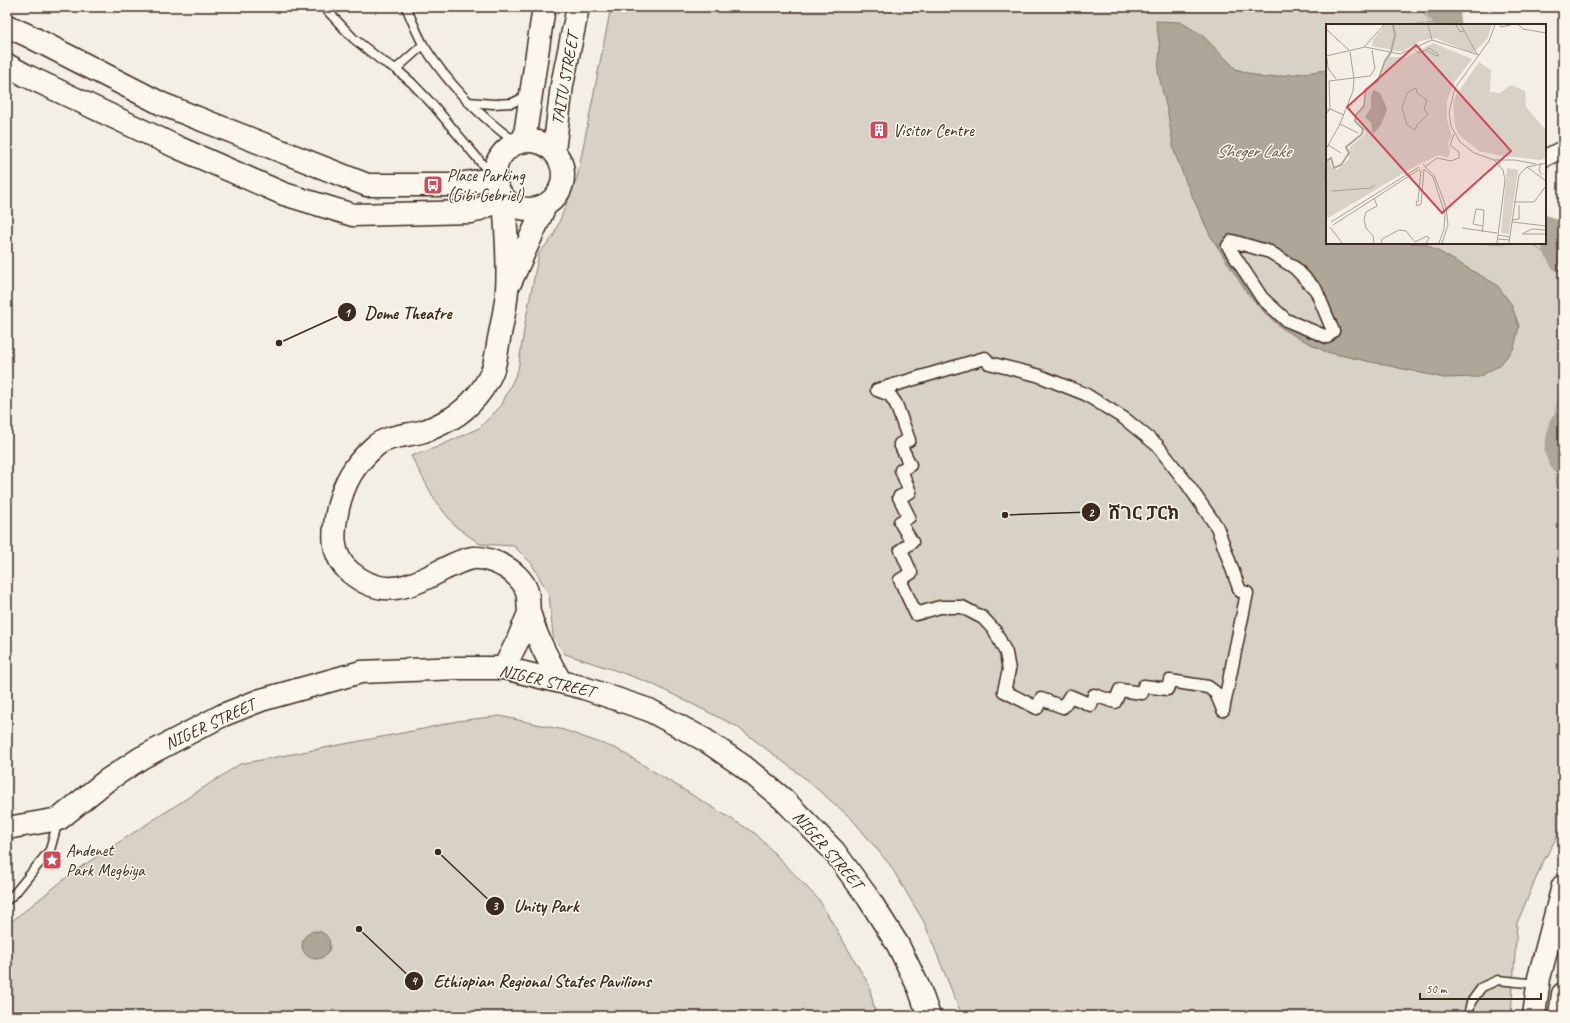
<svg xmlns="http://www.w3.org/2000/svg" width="1570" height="1023" viewBox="0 0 1570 1023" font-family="Caveat,'Noto Sans Ethiopic',sans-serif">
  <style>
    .green { fill: #d8d1c6; stroke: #8a7e72 }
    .water { fill: #afa69a; stroke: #817468; fill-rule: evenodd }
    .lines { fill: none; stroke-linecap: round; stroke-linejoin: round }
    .river { stroke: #afa69a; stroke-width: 29 }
    .service-casing { stroke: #3b2a1e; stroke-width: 11 }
    .pedestrian-casing { stroke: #3b2a1e; stroke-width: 15 }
    .minor-casing { stroke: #3b2a1e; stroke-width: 19 }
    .secondary-casing { stroke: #3b2a1e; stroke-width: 25 }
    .primary-casing { stroke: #3b2a1e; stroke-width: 25 }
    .service { stroke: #fbf7ec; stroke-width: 8 }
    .pedestrian { stroke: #fbf7ec; stroke-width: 12 }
    .minor { stroke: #fbf7ec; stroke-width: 16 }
    .secondary { stroke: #fbf7ec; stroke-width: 22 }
    .primary { stroke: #fbf7ec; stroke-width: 22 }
    .labels { text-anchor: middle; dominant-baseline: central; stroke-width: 3; stroke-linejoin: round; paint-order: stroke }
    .street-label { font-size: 17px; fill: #3b2a1e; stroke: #fbf7ec }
    .poi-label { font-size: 17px; fill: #3b2a1e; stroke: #fbf7ec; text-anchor: start }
    .water-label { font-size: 18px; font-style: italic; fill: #645549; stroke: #fbf7ec }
    .inset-river { fill: none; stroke: #afa69a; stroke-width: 2 }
    .inset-road { fill: none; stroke: #a9a095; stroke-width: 1 }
    .view { fill: #d1495b; fill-opacity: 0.15; stroke: #d1495b; stroke-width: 2 }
    .inset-edge { fill: none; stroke: #3b2a1e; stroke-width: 2 }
    .leader { fill: none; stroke: #3b2a1e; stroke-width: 1.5 }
    .callout-dot { fill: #3b2a1e; stroke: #fbf7ec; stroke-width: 1.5 }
    .mark-label { font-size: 12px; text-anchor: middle; font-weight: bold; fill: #fff }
    .callout-label { font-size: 18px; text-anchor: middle; font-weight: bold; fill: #3b2a1e; stroke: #fbf7ec; stroke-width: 3; stroke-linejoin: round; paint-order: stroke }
  </style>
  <rect width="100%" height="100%" fill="#f3efe4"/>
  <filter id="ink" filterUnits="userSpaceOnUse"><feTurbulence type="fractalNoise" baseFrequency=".025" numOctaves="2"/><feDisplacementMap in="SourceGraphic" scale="8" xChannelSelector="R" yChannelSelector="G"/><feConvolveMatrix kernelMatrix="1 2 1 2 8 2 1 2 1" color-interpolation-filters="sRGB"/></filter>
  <g filter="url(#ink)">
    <path class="green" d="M 611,7 L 1419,7 L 1432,25 L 1327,25 L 1327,243 L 1528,243 C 1544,250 1555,260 1563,276 L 1563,381 L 1556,411 L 1555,468 L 1558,492 L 1563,505 L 1563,826 L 1542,864 L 1517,923 L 1511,1016 L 962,1016 L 924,922 L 890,865 L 852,819 L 802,776 L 736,726 L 650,683 L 623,673 L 565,654 L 553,636 L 549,595 L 532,564 L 514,546 L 480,544 L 455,526 L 436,502 L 411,456 L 435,448 L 479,428 L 501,406 L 518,370 L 525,323 L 539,253 L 553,237 L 577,178 Z
      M 500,716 L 564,730 L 617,749 L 756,834 L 819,900 L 869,985 L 876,1016 L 7,1016 L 7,925 L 76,870 L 240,764 L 423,729 L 457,721 Z"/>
    <path class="water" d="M 1156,21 L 1180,22 L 1202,35 L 1236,69 L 1264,78 L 1327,70 L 1327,243 L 1424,243 L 1497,285 L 1511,304 L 1519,326 L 1514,348 L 1500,365 L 1479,377 L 1444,378 L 1326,352 L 1284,330 L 1265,313 L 1247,293 L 1210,235 L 1188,187 L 1174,151 L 1168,114 L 1158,72 L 1160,48 ZM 1232,242 L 1295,268 L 1316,290 L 1333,330 L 1309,329 L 1262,298 Z
      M302 945a14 14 0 1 1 28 0a14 14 0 1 1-28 0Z"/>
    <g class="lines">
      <path class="river" d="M 1438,7 L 1446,16 L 1447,25
        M 1545,230 L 1550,233 L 1563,258
        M 1563,426 L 1559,450 L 1563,459"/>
      <defs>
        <path id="service" d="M 324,7 L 353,38 L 382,61 L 396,69 L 412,83 L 434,106 L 493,177
          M 406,7 C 412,20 417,34 424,46 C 449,85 480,117 517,143
          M 396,69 L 423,45
          M 468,102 L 493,104 L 512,103 L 529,95
          M 7,900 L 15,893 L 50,850 L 58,821
          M 1468,1016 L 1471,1002 L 1482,987 L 1498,980 L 1537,984"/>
        <path id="pedestrian" d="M 1232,241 L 1270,252 L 1295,268 L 1316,290 L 1333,331 L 1327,337 L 1286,320 L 1262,298 L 1228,246 Z
          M 985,358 L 989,363 L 1037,375 L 1085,394 L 1125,419 L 1157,445 L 1188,485 L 1217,527 L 1240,591 L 1247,593 L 1223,710 L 1216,693 L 1208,687 L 1170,681 L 1167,689 L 1144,686 L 1142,693 L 1120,690 L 1115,702 L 1094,695 L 1091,705 L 1070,696 L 1063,707 L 1041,699 L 1037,708 L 1004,691 L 1009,670 L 1006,653 L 995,631 L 983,618 L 962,607 L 940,607 L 916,614 L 900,580 L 911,573 L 901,550 L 912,542 L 900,522 L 909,517 L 899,497 L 910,492 L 901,470 L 910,465 L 900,444 L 909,440 L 896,404 L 890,395 L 877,390 Z"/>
        <path id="minor" d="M 1545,158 L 1563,149"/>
        <path id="secondary" d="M 7,26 L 27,35 L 162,104 L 367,185 L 451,185 L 495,179
          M 7,65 L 25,75 L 179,148 L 284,194 L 353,215 L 472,212 L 504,199
          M495 175a34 34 0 1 1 68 0a34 34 0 1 1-68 0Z
          M 524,141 L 544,7
          M 554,151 L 562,85 L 578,7
          M 504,199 C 506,228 509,261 507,290 C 506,307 502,323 499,339 C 497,349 496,360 493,369 C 486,388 469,408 452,418 C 443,423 434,428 424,431 C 409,436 387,435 374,447 C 354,465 344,482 338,508 C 333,531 330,555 350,572 C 383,600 410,587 444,569 C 452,565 464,559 473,558 C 483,557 497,562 505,567 C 513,571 523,581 526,589 C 530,597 527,607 530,615 C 537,639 548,659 560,681
          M 510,283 L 545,206
          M 504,668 L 518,640 L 529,613
          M 1534,1016 L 1539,978 L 1563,886
          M 1560,1016 L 1563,994"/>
        <path id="primary" d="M 7,828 L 59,819 L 106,781 L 141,758 L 223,715 L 261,700 L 361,672 L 458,668 L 504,668 L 581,687 L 649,710 L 705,740 L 743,766 L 783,799 L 834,851 L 869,899 L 898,945 L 919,988 L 929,1016"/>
      </defs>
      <use href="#service" class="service-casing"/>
      <use href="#pedestrian" class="pedestrian-casing"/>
      <use href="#minor" class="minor-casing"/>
      <use href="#secondary" class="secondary-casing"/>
      <use href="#primary" class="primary-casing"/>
      <use href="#service" class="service"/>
      <use href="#pedestrian" class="pedestrian"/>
      <use href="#minor" class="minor"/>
      <use href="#secondary" class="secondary"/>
      <use href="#primary" class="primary"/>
    </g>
  </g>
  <defs>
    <symbol id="building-square" viewBox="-11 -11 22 22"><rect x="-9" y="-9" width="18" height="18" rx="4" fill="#d1495b" stroke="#fbf7ec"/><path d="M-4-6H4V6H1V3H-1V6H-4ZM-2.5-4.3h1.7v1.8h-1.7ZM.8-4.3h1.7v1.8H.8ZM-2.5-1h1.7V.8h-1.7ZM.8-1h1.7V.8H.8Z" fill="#fff"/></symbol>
    <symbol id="bus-square" viewBox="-11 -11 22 22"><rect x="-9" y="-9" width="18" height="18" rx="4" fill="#d1495b" stroke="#fbf7ec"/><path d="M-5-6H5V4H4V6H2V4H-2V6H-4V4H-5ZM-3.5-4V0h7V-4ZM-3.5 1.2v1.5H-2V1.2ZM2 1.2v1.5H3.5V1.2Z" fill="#fff"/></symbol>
    <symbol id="sight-square" viewBox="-11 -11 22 22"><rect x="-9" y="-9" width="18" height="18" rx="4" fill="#d1495b" stroke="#fbf7ec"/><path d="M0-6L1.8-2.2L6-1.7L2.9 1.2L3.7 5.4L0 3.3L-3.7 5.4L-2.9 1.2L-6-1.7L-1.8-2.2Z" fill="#fff"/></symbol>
  </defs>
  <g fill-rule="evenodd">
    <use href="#building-square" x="868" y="119" width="22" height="22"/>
    <use href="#bus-square" x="422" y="174" width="22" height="22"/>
    <use href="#sight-square" x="41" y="849" width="22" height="22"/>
  </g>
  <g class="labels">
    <g class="street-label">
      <text transform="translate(565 79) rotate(-80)">TAITU STREET</text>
      <text transform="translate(547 681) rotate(13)">NIGER STREET</text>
      <text transform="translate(210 724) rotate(-25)">NIGER STREET</text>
      <text transform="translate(828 850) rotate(49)">NIGER STREET</text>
    </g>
    <g class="poi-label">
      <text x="893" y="130">Visitor Centre</text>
      <text x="447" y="175">Place Parking<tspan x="447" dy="20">(Gibi Gebriel)</tspan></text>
      <text x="66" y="850">Andenet<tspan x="66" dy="20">Park Megbiya</tspan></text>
    </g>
    <g class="water-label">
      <text x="1253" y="151">Sheger Lake</text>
    </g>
  </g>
  <g transform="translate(1326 24)">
    <rect width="220" height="220" fill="#f3efe4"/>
    <path d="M 59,1 L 166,1 L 161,15 L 147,29 L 109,14 L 94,17 L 76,28 L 46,22 L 47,16 ZM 107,19 L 146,35 L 128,59 L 121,77 L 121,96 L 126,112 L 122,119 L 124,127 L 122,134 L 113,131 L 93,140 L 2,194 L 0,191 L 0,137 L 3,135 L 6,144 L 11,146 L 23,135 L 24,123 L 39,110 L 38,104 L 30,94 L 40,80 L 41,65 L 55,54 L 62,33 L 81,33 ZM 153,38 L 165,46 L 164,68 L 174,69 L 185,61 L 199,67 L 200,83 L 220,106 L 220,134 L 214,136 L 171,131 L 153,127 L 134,112 L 129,102 L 127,79 L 130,71 ZM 181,144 L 192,146 L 183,210 L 175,209 Z" fill="#d8d1c6"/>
    <path d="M 48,66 L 54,69 L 61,85 L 55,101 L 47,110 L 45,99 L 39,93 L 45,84 L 45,71 Z" fill="#afa69a"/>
    <path class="inset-river" d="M 0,137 L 5,134 L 8,144 L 15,141 L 23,129 L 20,123 L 36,110 L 37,105 L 29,97 L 30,91 L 38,82 L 40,65 L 52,57 L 59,37 L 65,28 L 69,11 L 67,1"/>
    <path class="inset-road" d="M 102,1 L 106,16M 130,1 L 134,8 L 138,7M 135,1 L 151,30M 169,1 L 163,17 L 129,64 L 123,88 L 125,102 L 134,118 L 148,129 L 168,136 L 177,146 L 179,156 L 171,219M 174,1 L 175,3 L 185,1M 193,1 L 197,5 L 220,9M 0,5 L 24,27M 38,23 L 58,1M 89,26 L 93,29 L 100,26 L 110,32 L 113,31 L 103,24 L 100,26M 0,32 L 39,23 L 74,30 L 106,16 L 153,31M 1,34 L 2,44 L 10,55M 90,64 L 91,69 L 101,76 L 98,85 L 102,90 L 91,101 L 89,106 L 81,101 L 76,84 L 81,69 ZM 58,79 L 60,86 L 58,92 L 56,86 ZM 0,86 L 4,85 L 3,57 L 44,52 L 49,45 L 46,26M 0,90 L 4,85 L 18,91M 14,100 L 32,109M 2,121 L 15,129M 0,125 L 14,100 L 27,67 L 28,55 L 24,28M 168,136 L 189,136 L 210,140M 215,139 L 213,146 L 216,151M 97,140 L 109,153 L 120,183 L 122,201 L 116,219M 99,143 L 111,134 L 125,137 L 133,134 L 133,128 L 124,121 L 128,110M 201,143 L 220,157M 98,145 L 107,153 L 119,190 L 118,205 L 113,219M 6,167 L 45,164 L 49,161M 48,174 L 51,182 L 40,188 L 38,195 L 40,204 L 47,212 L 48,219M 92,177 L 95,146M 93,177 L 90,178 L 91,182 L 95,180 L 98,145M 188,178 L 208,178 L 220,162M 186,196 L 193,195 L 193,181M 5,198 L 93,143M 186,198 L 220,202M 7,201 L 94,145M 4,203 L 16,219M 136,204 L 171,209M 156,208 L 157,202 L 158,186 L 150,185 L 147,200 L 157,202M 196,210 L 206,205 L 220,206M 197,210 L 220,210M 172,211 L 184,213M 172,215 L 184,216M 55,219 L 56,215 L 73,206 L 80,207 L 89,218 L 101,212 L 103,214 L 100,219M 183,219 L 193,151 L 201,143 L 220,139"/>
    <path class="view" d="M 90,21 L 185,127 L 116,189 L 21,83 Z"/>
    <rect width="220" height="220" class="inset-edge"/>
  </g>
  <path class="leader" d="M279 343L347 312M1005 515L1091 512M438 852L495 906M359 929L414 981"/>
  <g class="callout-dot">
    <circle cx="279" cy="343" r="4"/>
    <circle cx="1005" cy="515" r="4"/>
    <circle cx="438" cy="852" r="4"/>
    <circle cx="359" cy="929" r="4"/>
    <circle cx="347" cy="312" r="10"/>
    <circle cx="1091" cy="512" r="10"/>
    <circle cx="495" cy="906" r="10"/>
    <circle cx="414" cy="981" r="10"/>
  </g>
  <g class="mark-label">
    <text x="347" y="317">1</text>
    <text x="1091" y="517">2</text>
    <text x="495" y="910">3</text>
    <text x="414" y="985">4</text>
  </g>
  <g class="callout-label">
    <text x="408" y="319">Dome Theatre</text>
    <text x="1144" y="519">ሸገር ፓርክ</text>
    <text x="546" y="912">Unity Park</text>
    <text x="542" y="987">Ethiopian Regional States Pavilions</text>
  </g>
  <rect width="1570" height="1023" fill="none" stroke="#fbf7ec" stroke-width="24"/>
  <rect x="12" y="12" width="1546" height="999" fill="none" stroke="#3b2a1e" stroke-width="1.5" filter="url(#ink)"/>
  <path d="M1420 993v6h121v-6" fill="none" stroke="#3b2a1e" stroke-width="2"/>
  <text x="1426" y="993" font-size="12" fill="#3b2a1e" stroke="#fbf7ec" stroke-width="3" paint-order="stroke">50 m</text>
</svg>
